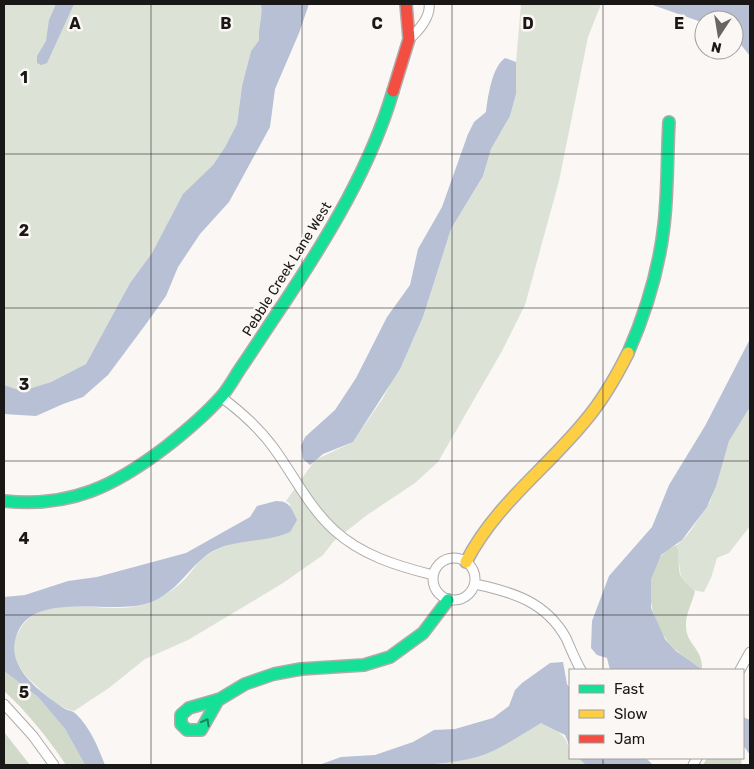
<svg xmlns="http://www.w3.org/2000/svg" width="754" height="769" viewBox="0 0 754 769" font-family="Rubik,sans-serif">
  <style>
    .green { fill: #dce2d6 }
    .forest { fill: #d1d9c9 }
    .water { fill: #b7c0d4 }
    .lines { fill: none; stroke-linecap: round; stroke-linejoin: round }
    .street-casing { stroke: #aeacab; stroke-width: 11 }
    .fast-casing { stroke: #aeacab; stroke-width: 14 }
    .slow-casing { stroke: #aeacab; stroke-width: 14 }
    .jam-casing { stroke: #aeacab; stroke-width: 14 }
    .street { stroke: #fefefe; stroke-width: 9 }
    .fast { stroke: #16e098; stroke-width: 11 }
    .slow { stroke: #ffcf43; stroke-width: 11 }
    .jam { stroke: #f24e42; stroke-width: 11 }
    .oneway { stroke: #17865e }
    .grid { fill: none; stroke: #191817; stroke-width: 1; stroke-opacity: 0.55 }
    .labels { text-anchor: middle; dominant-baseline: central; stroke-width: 5; stroke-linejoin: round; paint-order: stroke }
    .street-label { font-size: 14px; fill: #191817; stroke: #fbf7f4 }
    .grid-label { font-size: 16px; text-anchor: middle; font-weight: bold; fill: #191817; stroke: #fbf7f4; stroke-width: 5; stroke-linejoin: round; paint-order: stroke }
  </style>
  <rect width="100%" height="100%" fill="#faf7f5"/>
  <path class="green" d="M 4,4 L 261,4 C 263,16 258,26 259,40 L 251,51 L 242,86 L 237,124 L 225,147 L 213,165 L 183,195 L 152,253 L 130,283 L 86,364 L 51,382 L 22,391 L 4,385 Z
    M 521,4 L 601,4 L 588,37 L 559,181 L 525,305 L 502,351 L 438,462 L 415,483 L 367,515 L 334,541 L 323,555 L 283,583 L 188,640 L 145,659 L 109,688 L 74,711 C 57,708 43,692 31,681 C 21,672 10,654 15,640 C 37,581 105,622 151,602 C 161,598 175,589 183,581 C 191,574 196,562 206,556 C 227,541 257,538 282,535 L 290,504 L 286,501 L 315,460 L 353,442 L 383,398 L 413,340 L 423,317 L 451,229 L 483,176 L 491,149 L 510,116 L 516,94 L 515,74 Z
    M 750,407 L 750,526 L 729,553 L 717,558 L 711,578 L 704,592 C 675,590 681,565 677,545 L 689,533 L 710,502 L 729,441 Z
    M 541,723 C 559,730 570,737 570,758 L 578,758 L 586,765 L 422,765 L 532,728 Z"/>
  <path class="forest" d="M 677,545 C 682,570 672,573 695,591 C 693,601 685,615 686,626 C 686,645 703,648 702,669 C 689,660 675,652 666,639 C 646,613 640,559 677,545 Z
    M 4,671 L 38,697 L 65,729 L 85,765 L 66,765 C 48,738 28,713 4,691 Z
    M 4,732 L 30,765 L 4,765 Z
    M 707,758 L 742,758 L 741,765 L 703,765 Z"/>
  <path class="water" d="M 56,4 L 74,4 L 47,63 L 41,65 L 37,63 L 37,56 L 46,41 L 49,20 Z
    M 261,4 L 309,4 L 299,33 L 275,89 L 270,127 L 229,202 L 200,234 L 178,267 L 166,296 L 146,324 L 108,375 L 83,397 L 63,404 L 36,416 L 4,414 L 4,385 L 22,391 L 51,382 L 86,364 L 130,283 L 152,253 L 183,194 L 213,165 L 225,147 L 237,124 L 242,86 L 251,51 L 259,40 C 258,26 263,16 261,4 Z
    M 650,4 L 750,4 L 750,56 L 734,36 L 734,20 L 704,20 L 704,23 Z
    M 505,58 L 516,62 L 516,94 L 510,116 L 491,149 L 483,176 L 451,229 L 423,317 L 400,369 L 353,442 L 323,454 L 310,465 L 303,459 L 301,446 L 305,437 L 335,410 L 356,378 L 387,317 L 410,285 L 418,249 L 442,207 L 468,134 L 474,122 L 486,112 C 488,96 492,67 505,58 Z
    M 750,339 L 750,407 L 729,441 L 716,486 L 707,507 L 682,540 L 661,555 L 651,579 L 651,608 L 665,639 L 676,651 L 703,670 L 610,670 L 607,658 L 597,655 L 591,648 L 592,621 L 609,576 L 652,527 L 669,485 L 705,426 Z
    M 276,501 C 290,501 291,508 297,520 L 290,532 C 266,543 237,538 213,551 C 190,564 179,592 149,603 C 111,616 34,589 17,634 C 14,643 13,649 16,659 C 23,680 45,695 62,707 C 67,711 72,710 76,714 C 91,729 97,745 105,765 L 85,765 L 65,729 L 38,697 L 4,671 L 4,597 L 25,595 L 68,581 L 97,577 L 186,553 L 250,517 L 257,506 Z
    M 563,662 L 567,684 L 570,689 L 570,747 L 565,735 L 541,723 C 520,735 500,750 477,757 C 433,769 367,765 319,765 L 341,757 L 375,755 L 413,742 L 434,730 L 455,729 L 493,718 L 509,706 L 515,690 L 522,683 L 550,663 Z
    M 743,717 L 750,720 L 750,755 L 743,745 Z
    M 578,758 L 646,758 L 653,765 L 586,765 Z"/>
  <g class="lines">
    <defs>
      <path id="street" d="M 409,39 C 419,31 431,16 429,4
        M 221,397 C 240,411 259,428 273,447 C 293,474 308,506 334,530 C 361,555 397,566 433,575
        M433 579a21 21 0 1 1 42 0a21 21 0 1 1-42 0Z
        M 475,584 C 513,592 546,602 566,638 C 571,649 575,660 581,670
        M 740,670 L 750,652
        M 4,704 L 33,736 L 54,765
        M 693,765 L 697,758"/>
      <path id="fast" d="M 628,353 C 646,312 659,270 664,225 C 668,191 667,156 669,122
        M 4,501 C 71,508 115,486 167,446 C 186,431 205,415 221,397 C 229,388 235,376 242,366 C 257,344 271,322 286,300 C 329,235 371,166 393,91
        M 218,700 L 201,730 L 187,730 L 181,724 L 181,715 L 189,708 L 220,699 L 245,684 L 274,674 L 301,669 L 364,665 L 390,657 L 423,633 L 448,600"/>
      <path id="slow" d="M 466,562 C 495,505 545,470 585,421 C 602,401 616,377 628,353"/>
      <path id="jam" d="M 393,91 L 409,39 L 406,4"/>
    </defs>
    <use href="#street" class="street-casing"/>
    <use href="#fast" class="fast-casing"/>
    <use href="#slow" class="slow-casing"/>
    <use href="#jam" class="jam-casing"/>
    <use href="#street" class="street"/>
    <use href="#fast" class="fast"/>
    <use href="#slow" class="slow"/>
    <use href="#jam" class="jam"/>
  </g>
  <defs><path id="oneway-chevron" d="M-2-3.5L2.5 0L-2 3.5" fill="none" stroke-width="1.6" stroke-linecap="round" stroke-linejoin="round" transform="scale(1.25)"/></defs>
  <use class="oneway" href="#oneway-chevron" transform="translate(206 722) rotate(-61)"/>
  <path class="grid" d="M 151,4 L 151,765M 302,4 L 302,765M 452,4 L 452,765M 603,4 L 603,670M 4,154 L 750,154M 4,308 L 750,308M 4,461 L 750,461M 4,615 L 750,615M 603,758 L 603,765"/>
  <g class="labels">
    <g class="street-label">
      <text transform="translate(287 269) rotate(-58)">Pebble Creek Lane West</text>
    </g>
  </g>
  <g class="grid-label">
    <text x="75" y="29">A</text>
    <text x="226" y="29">B</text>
    <text x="377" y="29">C</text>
    <text x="528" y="29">D</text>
    <text x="679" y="29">E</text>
    <text x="24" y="83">1</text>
    <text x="24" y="236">2</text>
    <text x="24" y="390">3</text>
    <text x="24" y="544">4</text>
    <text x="24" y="698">5</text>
  </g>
  <rect width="754" height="769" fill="none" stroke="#191817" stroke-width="10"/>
  <rect x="569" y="669" width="175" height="90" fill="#fbf7f4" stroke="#a19e9c"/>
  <rect x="579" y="685" width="25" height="8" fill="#16e098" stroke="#a19e9c"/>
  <text x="614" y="694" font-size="15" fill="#191817">Fast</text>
  <rect x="579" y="710" width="25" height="8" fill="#ffcf43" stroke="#a19e9c"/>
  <text x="614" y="719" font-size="15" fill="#191817">Slow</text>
  <rect x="579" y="735" width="25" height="8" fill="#f24e42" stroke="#a19e9c"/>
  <text x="614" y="744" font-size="15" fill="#191817">Jam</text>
  <g transform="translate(719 35) rotate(192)"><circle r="24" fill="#fbf7f4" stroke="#a19e9c"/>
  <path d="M0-4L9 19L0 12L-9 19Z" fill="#686665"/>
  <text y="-8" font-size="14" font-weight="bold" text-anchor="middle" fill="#191817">N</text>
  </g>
</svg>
